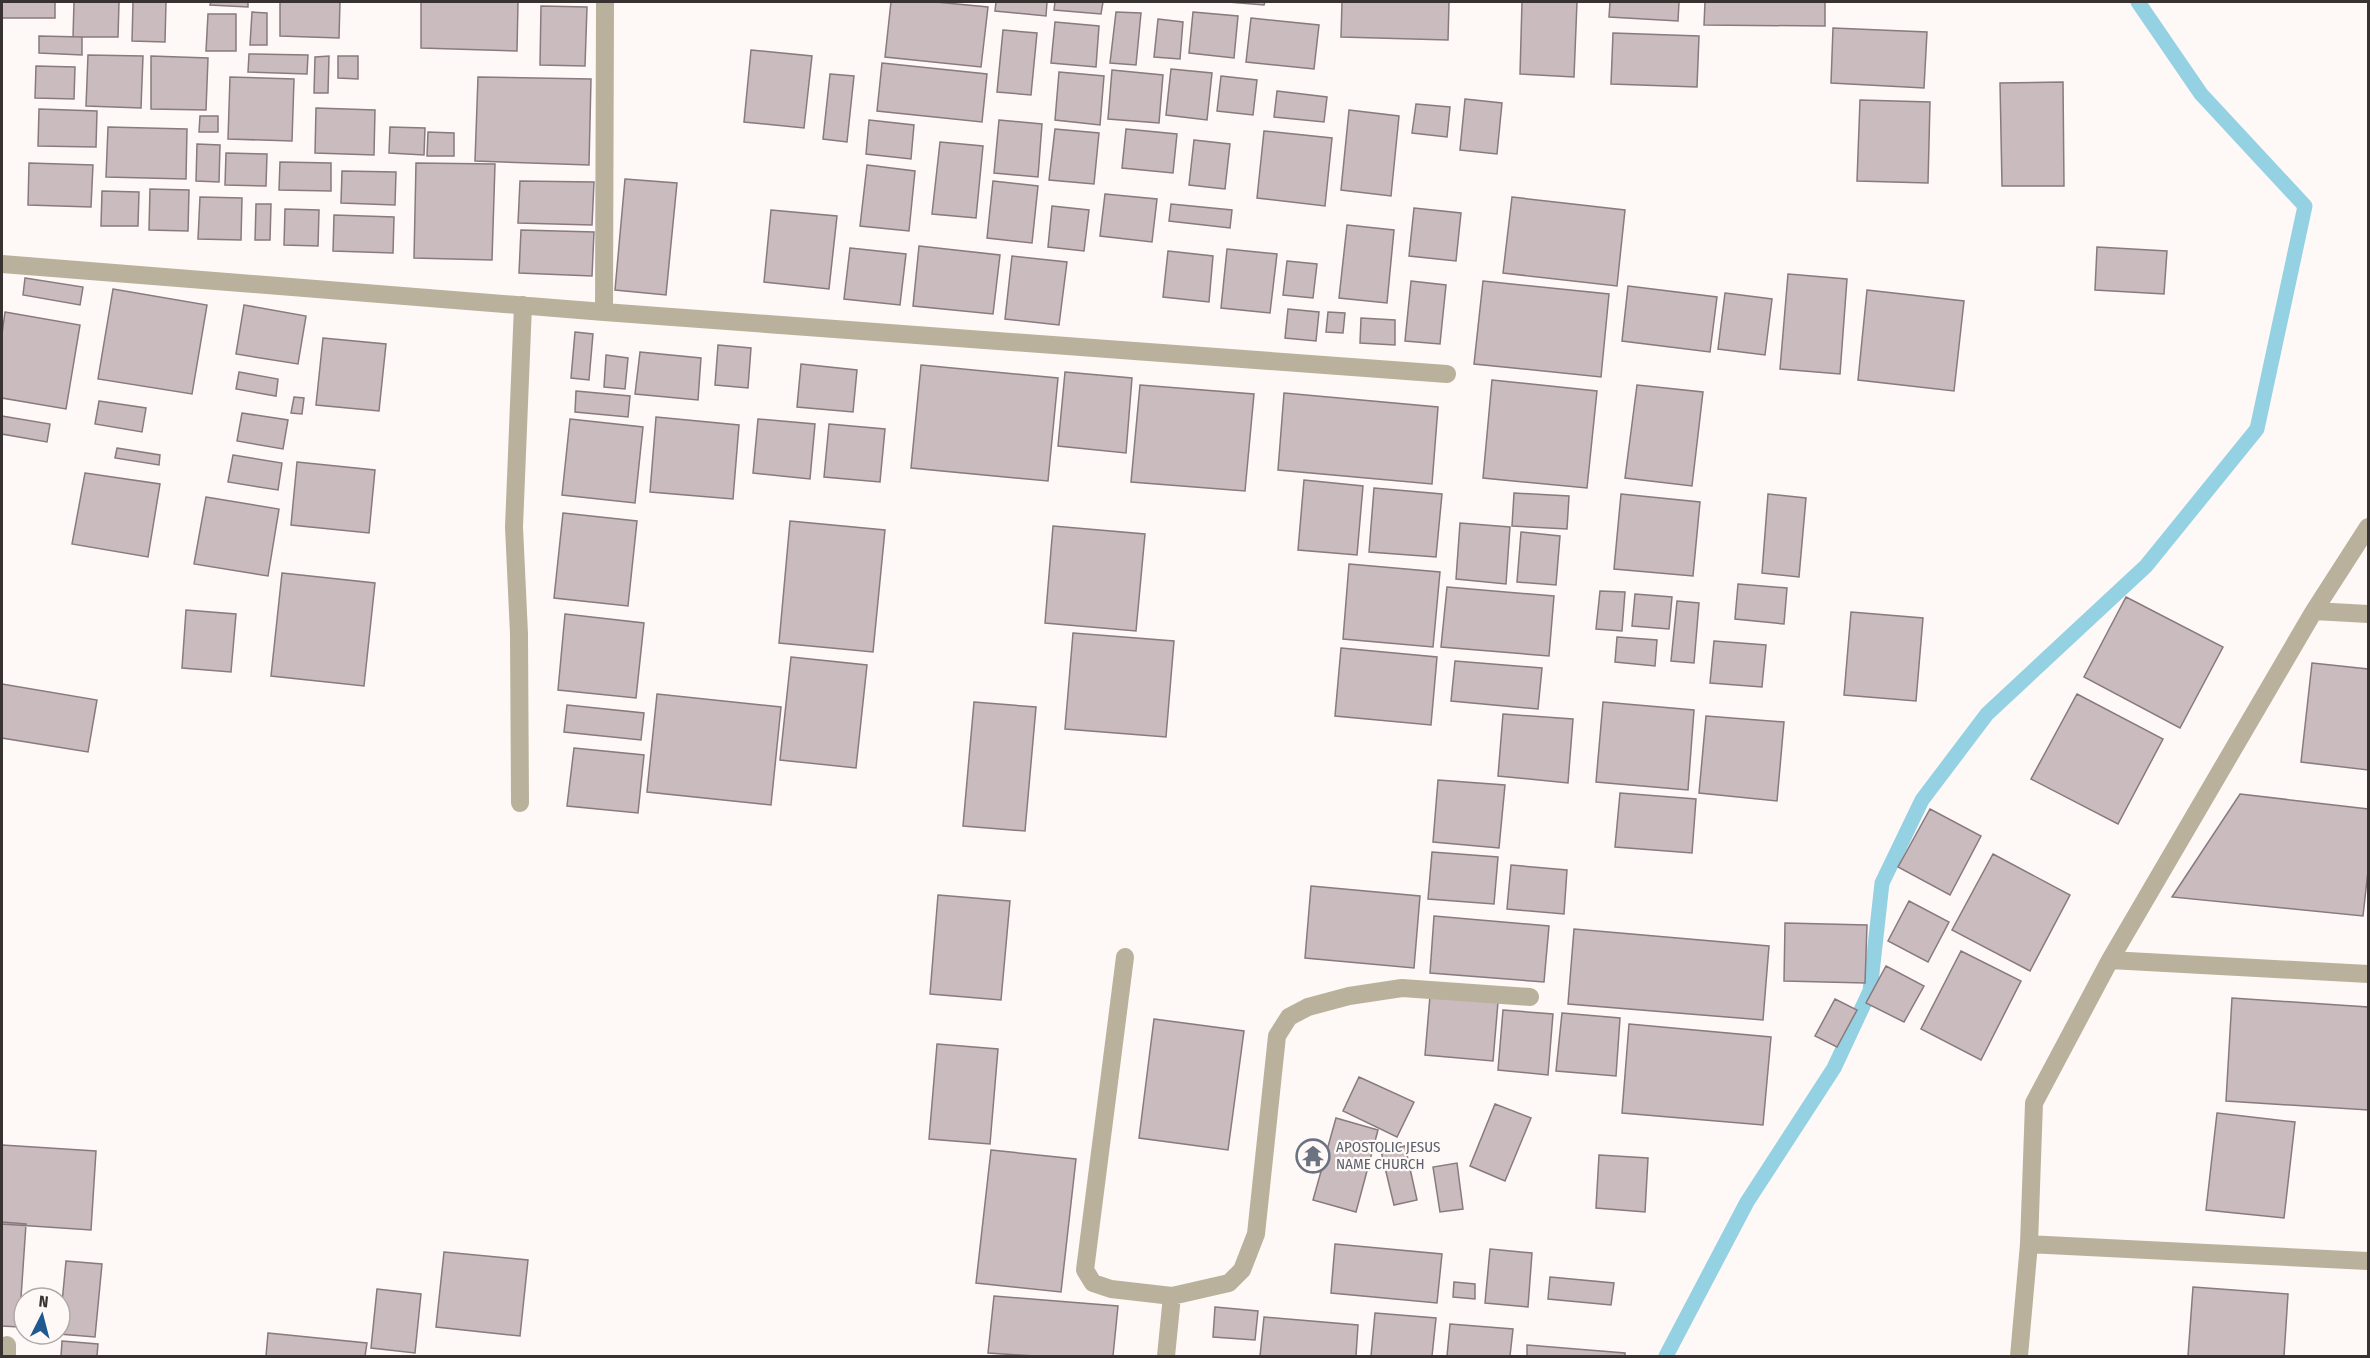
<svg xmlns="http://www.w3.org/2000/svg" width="2370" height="1358" viewBox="0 0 2370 1358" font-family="'Fira Sans Condensed',sans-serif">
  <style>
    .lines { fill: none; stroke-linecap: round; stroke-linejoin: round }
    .stream { stroke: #94d1e3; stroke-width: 15 }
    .building { fill: #cabbbf; stroke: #887a7e; stroke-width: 1.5 }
    .lane { stroke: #bab19c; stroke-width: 18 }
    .street { stroke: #bab19c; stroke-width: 18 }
    .labels { text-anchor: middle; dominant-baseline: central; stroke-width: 4.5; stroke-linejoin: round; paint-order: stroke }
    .worship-label { font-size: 15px; fill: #5b616d; stroke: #fef9f6; text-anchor: start }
  </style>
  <rect width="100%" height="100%" fill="#fef9f6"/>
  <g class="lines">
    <path class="stream" d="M 1666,1356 L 1747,1202 L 1834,1068 L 1870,991 L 1882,883 L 1922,800 L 1987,714 L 2146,566 L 2257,429 L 2305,206 L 2201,94 L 2138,2"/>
  </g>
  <path class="building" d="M 2,2 L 55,2 L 55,18 L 2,18 Z
    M 74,2 L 119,2 L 118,37 L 73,37 Z
    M 133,2 L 166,2 L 165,42 L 132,41 Z
    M 211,2 L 248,2 L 248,7 L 210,5 Z
    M 280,2 L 340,2 L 339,38 L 280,36 Z
    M 421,2 L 518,2 L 517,51 L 421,48 Z
    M 891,2 L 936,2 L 988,7 L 981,67 L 885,57 Z
    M 996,2 L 1047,2 L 1046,16 L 995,11 Z
    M 1055,2 L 1103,2 L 1101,14 L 1054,10 Z
    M 1228,2 L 1265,2 L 1264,5 Z
    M 1342,2 L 1449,2 L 1448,40 L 1341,37 Z
    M 1522,2 L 1577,2 L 1574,77 L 1520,74 Z
    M 1610,2 L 1679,2 L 1678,21 L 1609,17 Z
    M 1705,2 L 1825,2 L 1825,26 L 1704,25 Z
    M 541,6 L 587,7 L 585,66 L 540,65 Z
    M 252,12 L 267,13 L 267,45 L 250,45 Z
    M 1116,12 L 1141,13 L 1136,65 L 1110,63 Z
    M 1193,12 L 1238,16 L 1234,58 L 1189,53 Z
    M 208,14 L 236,14 L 236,51 L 206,51 Z
    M 1251,18 L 1319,25 L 1314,69 L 1246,62 Z
    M 1158,19 L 1183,22 L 1180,59 L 1154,57 Z
    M 1055,22 L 1099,26 L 1096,67 L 1051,63 Z
    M 1833,28 L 1927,32 L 1924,88 L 1831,83 Z
    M 1003,30 L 1037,33 L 1031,95 L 997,92 Z
    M 1613,33 L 1699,36 L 1697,87 L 1611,84 Z
    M 39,36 L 82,37 L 82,55 L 39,53 Z
    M 751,50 L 812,56 L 804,128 L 744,122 Z
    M 249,54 L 308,55 L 307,74 L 248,72 Z
    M 88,55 L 143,56 L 141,108 L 86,106 Z
    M 151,56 L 208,58 L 206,110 L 151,109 Z
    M 329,56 L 328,93 L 314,93 L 315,57 Z
    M 338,56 L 358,56 L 358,79 L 338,78 Z
    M 882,63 L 987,74 L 982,122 L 877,111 Z
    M 36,66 L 75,67 L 74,99 L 35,98 Z
    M 1171,69 L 1212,73 L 1207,120 L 1166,115 Z
    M 1112,70 L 1163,75 L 1159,123 L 1108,119 Z
    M 1059,72 L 1104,76 L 1100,125 L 1055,120 Z
    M 830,74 L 854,76 L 847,142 L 823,139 Z
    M 1221,76 L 1257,80 L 1253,115 L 1217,111 Z
    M 230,77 L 294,79 L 292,141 L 228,139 Z
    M 478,77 L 591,79 L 589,165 L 475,161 Z
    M 2063,82 L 2064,186 L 2002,186 L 2000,83 Z
    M 1277,91 L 1327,97 L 1324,122 L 1274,117 Z
    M 1465,99 L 1502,103 L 1497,154 L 1460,150 Z
    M 1860,100 L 1930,102 L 1928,183 L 1857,181 Z
    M 1416,104 L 1450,107 L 1447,137 L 1412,133 Z
    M 316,108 L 375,110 L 374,155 L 315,153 Z
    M 39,109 L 97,111 L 96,147 L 38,146 Z
    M 1349,110 L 1399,116 L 1391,196 L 1341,190 Z
    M 200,116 L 218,116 L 218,132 L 199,132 Z
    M 869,120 L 914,125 L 911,159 L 866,154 Z
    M 999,120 L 1042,124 L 1038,177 L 994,173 Z
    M 108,127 L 187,129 L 186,179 L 106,177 Z
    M 390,127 L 425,128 L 424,155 L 389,153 Z
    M 1055,129 L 1099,133 L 1094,184 L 1049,180 Z
    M 1126,129 L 1177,134 L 1173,173 L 1122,168 Z
    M 1264,131 L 1332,138 L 1325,206 L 1257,198 Z
    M 428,132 L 454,133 L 454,156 L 427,156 Z
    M 1194,140 L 1230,144 L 1225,189 L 1189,185 Z
    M 940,142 L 983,146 L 976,218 L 932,214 Z
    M 197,144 L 220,145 L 219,182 L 196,181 Z
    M 226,153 L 267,154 L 266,186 L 225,185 Z
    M 280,162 L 331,163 L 331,191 L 279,190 Z
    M 29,163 L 93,165 L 91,207 L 28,205 Z
    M 416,163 L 495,164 L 492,260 L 414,258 Z
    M 867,165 L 915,171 L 909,231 L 860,226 Z
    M 342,171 L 396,172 L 395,205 L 341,203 Z
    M 625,179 L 677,183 L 666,295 L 615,290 Z
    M 520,181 L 594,182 L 592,225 L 518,223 Z
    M 993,181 L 1038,186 L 1032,243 L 987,238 Z
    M 150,189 L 189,190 L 188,231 L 149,230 Z
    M 102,191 L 139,192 L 138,226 L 101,226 Z
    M 1105,194 L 1157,199 L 1152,242 L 1100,236 Z
    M 200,197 L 242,198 L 241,240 L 198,239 Z
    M 1512,197 L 1625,210 L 1617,286 L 1503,273 Z
    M 256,204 L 271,204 L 270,240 L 255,240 Z
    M 1171,204 L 1232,210 L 1230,228 L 1169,221 Z
    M 1052,206 L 1089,210 L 1084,251 L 1048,247 Z
    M 1414,208 L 1461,213 L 1456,261 L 1409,256 Z
    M 285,209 L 319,210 L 318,246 L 284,245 Z
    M 771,210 L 837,216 L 829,289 L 764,282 Z
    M 334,215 L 394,217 L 393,253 L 333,251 Z
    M 1347,225 L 1394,230 L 1387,303 L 1339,298 Z
    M 521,230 L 594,232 L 592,276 L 519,273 Z
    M 919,246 L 1000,255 L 993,314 L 913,306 Z
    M 2097,247 L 2167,251 L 2164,294 L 2095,290 Z
    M 850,248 L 906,254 L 900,305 L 844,299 Z
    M 1227,249 L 1277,254 L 1270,313 L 1221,308 Z
    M 1168,251 L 1213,256 L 1209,302 L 1163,297 Z
    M 1012,256 L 1067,262 L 1059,325 L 1005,319 Z
    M 1287,261 L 1317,264 L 1313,298 L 1283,295 Z
    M 1788,274 L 1847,279 L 1840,374 L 1780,369 Z
    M 25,278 L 83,287 L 80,305 L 23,295 Z
    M 1411,281 L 1446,285 L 1440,344 L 1405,341 Z
    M 1483,281 L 1609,294 L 1601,377 L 1474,364 Z
    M 1628,286 L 1717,297 L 1710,352 L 1622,341 Z
    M 113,289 L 207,305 L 192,394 L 98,379 Z
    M 1867,290 L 1964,301 L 1954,391 L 1858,380 Z
    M 1725,293 L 1772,299 L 1765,355 L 1718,349 Z
    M 244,305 L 306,316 L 298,364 L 236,354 Z
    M 1288,309 L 1319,312 L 1316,341 L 1285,338 Z
    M 5,312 L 80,325 L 66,409 L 2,398 L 2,334 Z
    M 1328,312 L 1345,313 L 1343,333 L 1326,332 Z
    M 1361,318 L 1395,320 L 1395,345 L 1360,343 Z
    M 575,332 L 593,334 L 589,380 L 571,378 Z
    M 323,338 L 386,344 L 379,411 L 316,405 Z
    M 718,345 L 751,348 L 748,388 L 715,385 Z
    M 640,352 L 701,358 L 698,400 L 635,394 Z
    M 606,355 L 628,358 L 625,389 L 604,387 Z
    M 801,364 L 857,370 L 853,412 L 797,407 Z
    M 921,365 L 1058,378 L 1048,481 L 911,468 Z
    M 239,372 L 278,379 L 276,396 L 236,389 Z
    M 1065,372 L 1132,378 L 1126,453 L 1058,446 Z
    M 1492,380 L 1597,391 L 1587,488 L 1483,478 Z
    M 1140,385 L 1254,394 L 1245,491 L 1131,482 Z
    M 1637,385 L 1703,392 L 1692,486 L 1625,478 Z
    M 576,391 L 630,396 L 628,417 L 575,412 Z
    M 1284,393 L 1438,407 L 1432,484 L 1278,470 Z
    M 294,397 L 304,398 L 302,414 L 291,413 Z
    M 99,401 L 146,408 L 142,432 L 95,424 Z
    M 242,413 L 288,420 L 283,449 L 237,441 Z
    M 2,416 L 50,424 L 47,442 L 2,434 Z
    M 656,417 L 739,425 L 733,499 L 650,492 Z
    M 570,419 L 643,427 L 635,503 L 562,495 Z
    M 758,419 L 815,424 L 810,479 L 753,473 Z
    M 829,424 L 885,429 L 880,482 L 824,477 Z
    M 117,448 L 160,455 L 159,465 L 115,458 Z
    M 233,455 L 282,463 L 278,490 L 228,482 Z
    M 297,462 L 375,470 L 369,533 L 291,525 Z
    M 85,473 L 160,484 L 148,557 L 72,544 Z
    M 1304,480 L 1363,486 L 1357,555 L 1298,550 Z
    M 1374,488 L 1442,494 L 1436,557 L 1369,552 Z
    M 1514,493 L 1569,496 L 1567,529 L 1512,526 Z
    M 1621,494 L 1700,502 L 1693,576 L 1614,569 Z
    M 1768,494 L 1806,498 L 1799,577 L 1762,573 Z
    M 206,497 L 279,509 L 268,576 L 194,564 Z
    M 563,513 L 637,521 L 628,606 L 554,598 Z
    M 790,521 L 885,530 L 873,652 L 779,643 Z
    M 1460,523 L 1510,527 L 1506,584 L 1456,579 Z
    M 1053,526 L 1145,534 L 1136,631 L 1045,623 Z
    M 1521,532 L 1560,536 L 1556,585 L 1517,582 Z
    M 1349,564 L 1440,572 L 1433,647 L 1343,639 Z
    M 282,573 L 375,583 L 364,686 L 271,676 Z
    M 1738,584 L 1787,588 L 1784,624 L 1735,619 Z
    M 1447,587 L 1554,596 L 1549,656 L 1441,647 Z
    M 1600,591 L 1625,592 L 1622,631 L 1596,629 Z
    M 1635,594 L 1672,597 L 1669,629 L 1632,626 Z
    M 2126,597 L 2223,647 L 2180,728 L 2084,677 Z
    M 1677,601 L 1699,603 L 1694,663 L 1671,661 Z
    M 186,610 L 236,614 L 231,672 L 182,668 Z
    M 1851,612 L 1923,618 L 1916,701 L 1844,695 Z
    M 565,614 L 644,623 L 636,698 L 558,690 Z
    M 1073,633 L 1174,641 L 1166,737 L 1065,729 Z
    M 1617,637 L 1657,640 L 1655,666 L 1615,662 Z
    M 1714,641 L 1766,645 L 1762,687 L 1710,683 Z
    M 1341,648 L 1437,657 L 1431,725 L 1335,716 Z
    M 791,657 L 867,665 L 856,768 L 780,760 Z
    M 1455,661 L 1542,668 L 1538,709 L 1451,701 Z
    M 2312,663 L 2368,669 L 2368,770 L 2301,762 Z
    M 2,684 L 97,700 L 88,752 L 2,738 Z
    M 657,694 L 781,707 L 771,805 L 647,792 Z
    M 2077,694 L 2163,739 L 2118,824 L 2031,779 Z
    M 974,702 L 1036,707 L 1025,831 L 963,826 Z
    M 1603,702 L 1694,710 L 1688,790 L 1596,782 Z
    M 567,705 L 644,713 L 641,740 L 564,732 Z
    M 1503,714 L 1573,719 L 1568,783 L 1498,776 Z
    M 1706,716 L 1784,722 L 1777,801 L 1699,793 Z
    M 574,748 L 644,755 L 638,813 L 567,806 Z
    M 1438,780 L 1505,785 L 1499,848 L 1433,842 Z
    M 1620,793 L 1696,799 L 1692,853 L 1615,847 Z
    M 2240,794 L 2368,809 L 2368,871 L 2363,916 L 2172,897 Z
    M 1930,809 L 1981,836 L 1950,895 L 1898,867 Z
    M 1432,852 L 1498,857 L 1494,904 L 1428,899 Z
    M 1993,854 L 2070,895 L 2030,971 L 1952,930 Z
    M 1511,865 L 1567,870 L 1564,914 L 1507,909 Z
    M 1311,886 L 1420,896 L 1414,968 L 1305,958 Z
    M 938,895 L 1010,901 L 1001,1000 L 930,994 Z
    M 1909,901 L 1949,922 L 1928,962 L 1888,941 Z
    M 1434,916 L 1549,926 L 1544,982 L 1430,973 Z
    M 1785,923 L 1867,925 L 1865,983 L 1784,981 Z
    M 1574,929 L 1769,946 L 1763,1020 L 1568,1004 Z
    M 1961,951 L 2021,981 L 1981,1060 L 1921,1029 Z
    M 1886,966 L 1924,986 L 1904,1022 L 1866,1003 Z
    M 1430,996 L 1498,1002 L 1493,1061 L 1425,1055 Z
    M 2232,998 L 2368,1007 L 2368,1110 L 2226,1101 Z
    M 1835,999 L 1857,1010 L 1837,1047 L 1815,1036 Z
    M 1503,1010 L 1553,1014 L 1548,1075 L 1498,1070 Z
    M 1562,1013 L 1620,1018 L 1616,1076 L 1556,1071 Z
    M 1154,1019 L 1244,1031 L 1228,1150 L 1139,1138 Z
    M 1629,1024 L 1771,1037 L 1763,1125 L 1622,1113 Z
    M 937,1044 L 998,1049 L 990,1144 L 929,1139 Z
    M 1359,1077 L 1414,1102 L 1397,1137 L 1343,1111 Z
    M 1495,1104 L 1531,1118 L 1505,1181 L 1470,1166 Z
    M 2217,1113 L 2295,1122 L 2284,1218 L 2206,1210 Z
    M 1336,1118 L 1378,1130 L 1356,1212 L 1313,1200 Z
    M 2,1145 L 96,1151 L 91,1230 L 2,1224 Z
    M 1405,1146 L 1417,1200 L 1394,1205 L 1381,1151 Z
    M 991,1150 L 1076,1159 L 1061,1292 L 976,1283 Z
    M 1599,1155 L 1648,1158 L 1645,1212 L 1596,1208 Z
    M 1457,1163 L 1463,1209 L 1440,1212 L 1433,1167 Z
    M 2,1222 L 26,1224 L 19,1327 L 2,1326 Z
    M 1335,1244 L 1442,1254 L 1437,1303 L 1331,1293 Z
    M 1490,1249 L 1532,1253 L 1528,1307 L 1485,1303 Z
    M 444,1252 L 528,1260 L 520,1336 L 436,1327 Z
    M 66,1261 L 102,1264 L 95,1337 L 59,1334 Z
    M 1550,1277 L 1614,1283 L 1611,1305 L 1548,1299 Z
    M 1454,1282 L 1475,1284 L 1475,1299 L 1453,1297 Z
    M 2193,1287 L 2288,1294 L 2284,1356 L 2188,1356 Z
    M 377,1289 L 421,1294 L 415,1353 L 371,1348 Z
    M 994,1296 L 1118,1306 L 1113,1356 L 1035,1356 L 988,1353 Z
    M 1215,1307 L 1258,1311 L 1255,1340 L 1213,1337 Z
    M 1375,1313 L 1436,1318 L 1432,1356 L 1371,1356 Z
    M 1264,1317 L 1358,1325 L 1356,1356 L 1260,1356 Z
    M 1450,1324 L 1513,1329 L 1510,1356 L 1447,1356 Z
    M 268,1333 L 367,1343 L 365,1356 L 266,1356 Z
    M 62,1341 L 98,1344 L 97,1356 L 61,1356 Z
    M 1527,1345 L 1625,1353 L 1625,1356 L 1527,1356 Z"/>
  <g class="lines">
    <path class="lane" d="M 7,1345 L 7,1356"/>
    <path class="street" d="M 2,264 L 604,312 L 1447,374
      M 604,312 L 605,2
      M 2314,611 L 2368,614
      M 520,803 L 519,634 L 514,527 L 523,305
      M 1125,957 L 1085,1270 L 1093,1283 L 1111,1289 L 1172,1296 L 1229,1283 L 1242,1270 L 1256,1234 L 1277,1036 L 1289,1017 L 1308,1007 L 1349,996 L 1402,988 L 1530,997
      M 2110,960 L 2368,974
      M 2029,1244 L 2368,1261
      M 1166,1356 L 1172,1296
      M 2019,1356 L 2029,1244 L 2034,1103 L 2110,960 L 2314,611 L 2368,527"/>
  </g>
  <defs>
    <symbol id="temple-ring" viewBox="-11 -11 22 22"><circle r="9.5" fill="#fef9f6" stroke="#6b7280" stroke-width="1.5"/><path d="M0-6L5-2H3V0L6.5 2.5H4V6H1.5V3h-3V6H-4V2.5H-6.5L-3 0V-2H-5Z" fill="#6b7280"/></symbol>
  </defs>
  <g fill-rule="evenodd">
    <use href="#temple-ring" x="1294" y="1137" width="38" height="38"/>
  </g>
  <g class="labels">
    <g class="worship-label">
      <text x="1336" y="1147">APOSTOLIC JESUS<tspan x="1336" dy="17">NAME CHURCH</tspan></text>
    </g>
  </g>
  <rect width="2370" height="1358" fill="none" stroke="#383330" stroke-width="6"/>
  <g transform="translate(42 1316) rotate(6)"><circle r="28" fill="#fef9f6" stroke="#afaaa7" stroke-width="1.5"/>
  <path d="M0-4.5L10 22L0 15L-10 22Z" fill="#215890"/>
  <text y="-9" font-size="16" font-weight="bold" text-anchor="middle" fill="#383330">N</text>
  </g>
</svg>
